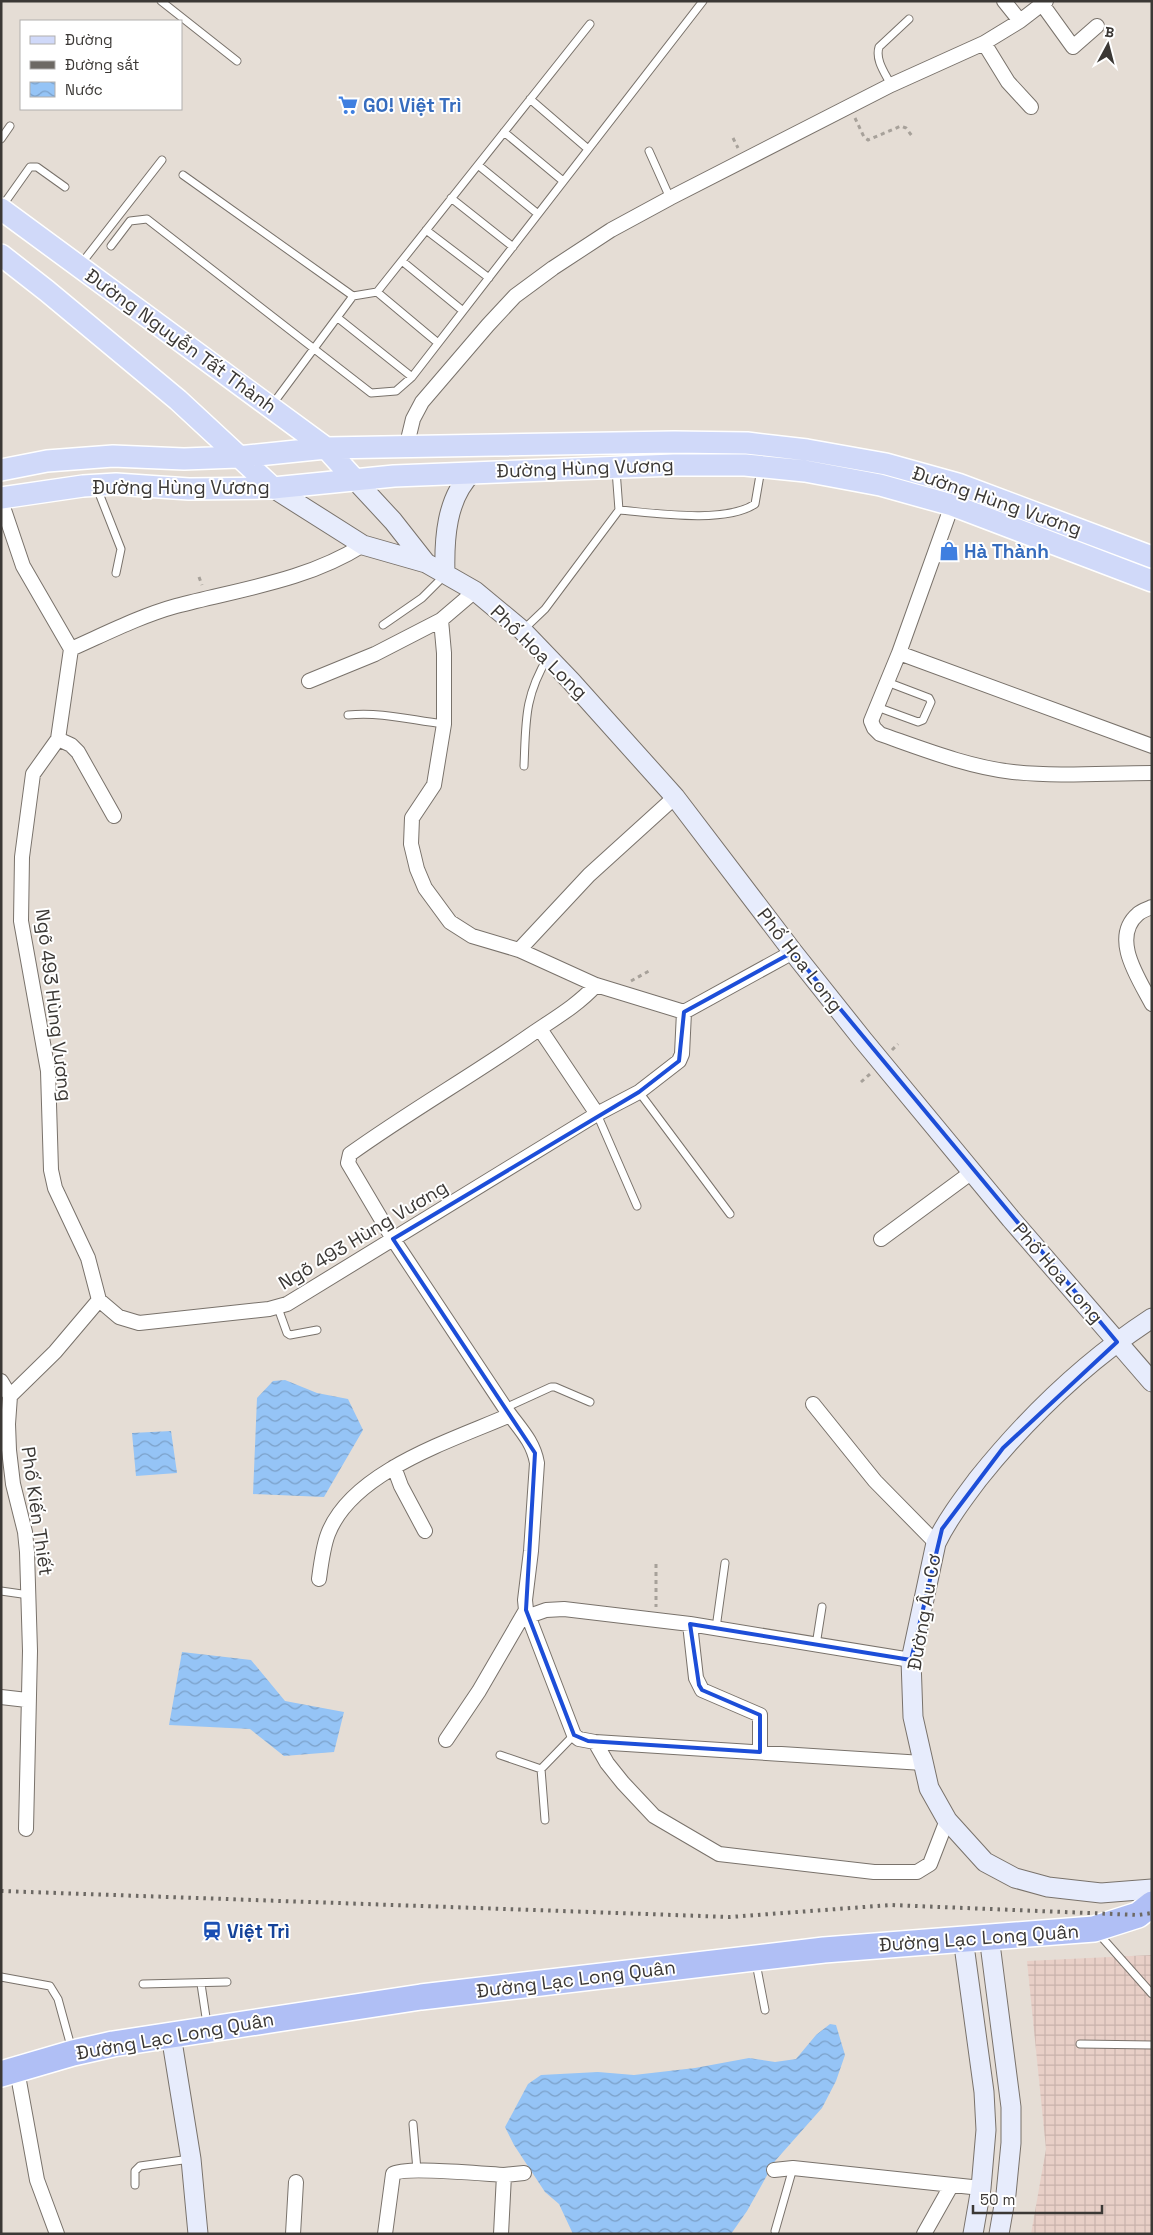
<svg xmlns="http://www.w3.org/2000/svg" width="1153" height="2235" viewBox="0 0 1153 2235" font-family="'Space Grotesk',sans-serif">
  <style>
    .industrial { fill: url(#industrial-grid) }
    .water { fill: url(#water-waves) }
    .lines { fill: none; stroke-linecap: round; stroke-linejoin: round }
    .lane-casing { stroke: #79726b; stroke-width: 9 }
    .street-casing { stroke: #79726b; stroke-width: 16 }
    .secondary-casing { stroke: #79726b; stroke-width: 21 }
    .primary-casing { stroke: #fff; stroke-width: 24 }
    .highway-casing { stroke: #fff; stroke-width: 28 }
    .path { stroke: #a7a19a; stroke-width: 3; stroke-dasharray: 4 4; stroke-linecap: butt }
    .lane { stroke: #fff; stroke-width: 7 }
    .street { stroke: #fff; stroke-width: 14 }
    .secondary { stroke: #e7ecfc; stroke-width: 19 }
    .primary { stroke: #d0d9f9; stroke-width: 21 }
    .highway { stroke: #b0bff5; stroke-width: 25 }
    .rail { stroke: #6d6964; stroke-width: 4; stroke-dasharray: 2.5 5; stroke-linecap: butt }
    .marked { fill: none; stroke: #1d4ed8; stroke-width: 4; stroke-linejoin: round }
    .labels { text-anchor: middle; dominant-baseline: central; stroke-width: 4; stroke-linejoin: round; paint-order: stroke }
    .shop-label { font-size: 19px; font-weight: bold; fill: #366cbe; stroke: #fff; text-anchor: start }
    .street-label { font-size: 19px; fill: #3b3835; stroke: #fff }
    .transit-label { font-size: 19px; font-weight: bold; fill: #164399; stroke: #fff; text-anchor: start }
  </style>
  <defs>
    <pattern id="industrial-grid" width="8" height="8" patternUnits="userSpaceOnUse" patternTransform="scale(1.25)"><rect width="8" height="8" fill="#e8cfc7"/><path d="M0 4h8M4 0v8" fill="none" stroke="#c8b2ac"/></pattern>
    <pattern id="water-waves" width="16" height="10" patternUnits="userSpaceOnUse" patternTransform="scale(1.25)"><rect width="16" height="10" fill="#95c4f6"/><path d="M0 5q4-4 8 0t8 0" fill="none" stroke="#7ba0c8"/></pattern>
  </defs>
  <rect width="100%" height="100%" fill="#e5ddd5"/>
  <path class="industrial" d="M 1152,1955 L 1152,2234 L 1031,2234 L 1046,2149 L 1027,1961 Z"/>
  <path class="water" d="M 285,1380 L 317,1393 L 348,1399 L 363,1430 L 324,1497 L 253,1494 L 257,1398 L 273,1381 Z
    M 171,1431 L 177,1473 L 136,1476 L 132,1433 Z
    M 182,1652 L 251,1660 L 285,1701 L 344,1712 L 334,1752 L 284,1756 L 250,1729 L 169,1725 Z
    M 830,2024 L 836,2025 L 845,2055 L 836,2081 L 822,2108 L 775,2161 L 747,2211 L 731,2234 L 573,2234 L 559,2204 L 545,2192 L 514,2145 L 505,2127 L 528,2084 L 541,2075 L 598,2072 L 634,2075 L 695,2068 L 749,2058 L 775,2062 L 796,2059 L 816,2035 Z"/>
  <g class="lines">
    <defs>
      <path id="lane" d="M 161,1 L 237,61
        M 891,85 C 885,73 875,60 879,47 L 909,19
        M 530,99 L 588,149
        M 504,132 L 563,181
        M 1,139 L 10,126
        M 649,151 L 670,198
        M 478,165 L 538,214
        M 183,175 L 353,296 L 272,405
        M 451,198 L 513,247
        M 1,208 L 30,167 L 37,167 L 65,187
        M 426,230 L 489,278
        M 111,246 L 130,221 L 147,219 L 371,393 L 396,391 L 412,377 L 703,1
        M 402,261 L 463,311
        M 81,264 L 162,160
        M 377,292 L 438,343
        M 353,296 L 377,292 L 590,24
        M 338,318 L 412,377
        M 97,488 L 121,549 L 116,573
        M 619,510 C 654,513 725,524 755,504 L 761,469
        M 383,625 L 422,598 L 445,575
        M 523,630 L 545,609 L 619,510 L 616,470
        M 877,707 L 918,722 L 923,720 L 931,702 L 929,698 L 887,682
        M 348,715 C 383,712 410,720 444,724
        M 524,766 C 526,721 524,697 548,657
        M 639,1092 L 730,1214
        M 597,1114 L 637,1206
        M 278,1308 L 287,1333 L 290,1335 L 317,1330
        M 505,1408 L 551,1387 L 555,1387 L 590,1402
        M 1,1591 L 29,1595
        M 716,1628 L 725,1563
        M 816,1645 L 822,1607
        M 500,1755 L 541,1769 L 574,1735
        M 541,1769 L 545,1820
        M 1098,1933 L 1152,1994
        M 756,1963 L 765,2010
        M 1,1977 L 50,1986 L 58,1999 L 72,2050
        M 143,1984 L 227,1982
        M 201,1984 L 207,2024
        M 1080,2044 L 1152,2045
        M 413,2124 L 417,2170
        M 135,2185 L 135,2171 L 140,2166 L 190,2159
        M 775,2231 L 793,2168"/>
      <path id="street" d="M 1004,1 L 1020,21
        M 1042,4 L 1073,47 L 1097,26
        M 984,43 L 1008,82 L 1031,107
        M 406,448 L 413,419 L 422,402 L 488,325 L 515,296 L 553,268 L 611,230 L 670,198 L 891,85 L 984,43 L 1020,21 L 1046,1
        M 1,501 L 23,566 L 71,649 L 58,739 L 33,774 L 22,857 L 21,921 L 48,1071 L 51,1170 L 55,1188 L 88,1258 L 99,1300 L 119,1317 L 139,1323 L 269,1309 L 287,1304 L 597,1114 L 639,1092 L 679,1061 L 682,1054 L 684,1012
        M 952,505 L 899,653 L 1152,746
        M 475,591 L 441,620 L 444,653 L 444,724 L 434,785 L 412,818 L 411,844 L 417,869 L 425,888 L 450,922 L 472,936 L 519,950 L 596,985 L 684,1012 L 793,952
        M 71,649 C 105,634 140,616 176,606 C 240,589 306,581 363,545
        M 899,653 L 871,721 L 874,728 L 880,734 C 923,749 968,767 1013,772 C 1059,777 1106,773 1152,773
        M 309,681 L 375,654 L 441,620
        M 58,739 L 71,745 L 78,752 L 114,816
        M 1152,907 C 1147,909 1141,911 1138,914 C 1110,938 1139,979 1152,1004
        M 519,950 L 589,875 L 675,797
        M 596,985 C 576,1007 550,1021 526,1038 C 468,1078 407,1113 350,1154 L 348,1163 L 393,1239 L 505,1408 C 518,1427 533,1440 537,1463 L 531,1551 L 525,1600 L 526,1610 L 574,1735 L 579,1739 L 595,1742 L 923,1763
        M 540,1029 L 597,1114
        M 881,1239 L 972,1172
        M 1,1381 L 10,1396 L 8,1424 L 9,1450 L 13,1484 L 25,1532 L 27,1552 L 30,1651 L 26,1829
        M 10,1396 L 55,1352 L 99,1300
        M 813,1404 L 875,1481 L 936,1543
        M 394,1467 L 401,1486 L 425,1531
        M 319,1579 C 321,1564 323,1547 328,1534 C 352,1471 453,1440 510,1415
        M 529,1616 L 546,1610 L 564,1609 L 690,1624 L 911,1660
        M 690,1624 L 696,1678 L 702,1690 L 760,1715 L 760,1752
        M 1,1697 L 27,1700
        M 446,1740 L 479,1691 L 526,1610
        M 595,1742 L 607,1763 L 623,1783 L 654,1816 L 719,1854 L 874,1872 L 917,1872 L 930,1864 L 947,1820
        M 17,2070 L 37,2180 L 57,2234
        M 774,2170 L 793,2168 L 981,2188
        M 504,2175 L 524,2173
        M 293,2234 L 296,2182
        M 385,2234 L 393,2174 C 404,2166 486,2174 504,2175 L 501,2234
        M 924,2234 L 951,2186"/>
      <path id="secondary" d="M 355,480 L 393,521 L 426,563
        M 273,488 L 363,545 L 426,563 L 475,591 L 522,630 L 571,681 L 675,797 L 793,952 L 863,1040 L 1011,1219 L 1152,1382
        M 445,574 C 444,540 446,498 472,473
        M 1152,1318 C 1086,1361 1027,1418 978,1479 C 963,1499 947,1520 936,1543 L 911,1660 L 913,1717 L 929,1788 L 947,1820 L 985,1862 L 1015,1878 L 1048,1887 L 1101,1893 L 1152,1889
        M 989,1936 L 1011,2107 L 1011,2143 L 1006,2194 L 999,2234
        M 963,1938 L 984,2092 L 986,2130 L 981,2188 L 973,2234
        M 171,2035 L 191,2159 L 198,2234"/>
      <path id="primary" d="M 1,209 L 326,448 L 355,480
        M 1,255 L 47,291 L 178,400 L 273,488
        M 1,470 L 47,461 L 113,456 L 184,459 L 238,457 L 326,448 L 674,442 L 747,443 L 807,450 L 886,464 L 958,484 L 1152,557
        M 1,498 L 83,486 L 116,484 L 189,489 L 273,488 L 394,476 L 674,465 L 745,465 L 805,471 L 880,485 L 952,505 L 1152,581"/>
      <path id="highway" d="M 1,2074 L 73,2053 L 113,2044 L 421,1997 L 824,1950 L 1094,1929 L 1138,1915 L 1152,1904"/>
    </defs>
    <use href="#lane" class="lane-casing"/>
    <use href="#street" class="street-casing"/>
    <use href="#secondary" class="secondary-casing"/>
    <use href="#primary" class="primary-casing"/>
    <use href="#highway" class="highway-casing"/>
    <path class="path" d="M 855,118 L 864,137 L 868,140 L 901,126 L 906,128 L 912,136
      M 733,138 L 738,148
      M 199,577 L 202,585
      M 631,981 L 649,971
      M 892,1050 L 898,1044
      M 861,1082 L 870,1074
      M 656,1564 L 656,1607"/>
    <use href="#lane" class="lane"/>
    <use href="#street" class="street"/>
    <use href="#secondary" class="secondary"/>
    <use href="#primary" class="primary"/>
    <use href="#highway" class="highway"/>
    <path class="rail" d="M 1,1891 L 730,1917 L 891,1905 L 1138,1915 L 1152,1913"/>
  </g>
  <path class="marked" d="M 793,952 L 1117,1342 L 1003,1448 L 942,1529 L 911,1660 L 690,1624 L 699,1685 L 702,1690 L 760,1715 L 760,1752 L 588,1741 L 574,1735 L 526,1610 L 535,1453 L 393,1239 L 639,1092 L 679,1061 L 684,1012 Z"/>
  <defs>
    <symbol id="supermarket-bare" viewBox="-9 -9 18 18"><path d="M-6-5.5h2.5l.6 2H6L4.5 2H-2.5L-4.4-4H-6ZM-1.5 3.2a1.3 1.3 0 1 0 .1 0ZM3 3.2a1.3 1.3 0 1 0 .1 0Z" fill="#3f7fe0" stroke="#fff" stroke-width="2.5" paint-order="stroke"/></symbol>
    <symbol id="shop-bare" viewBox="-9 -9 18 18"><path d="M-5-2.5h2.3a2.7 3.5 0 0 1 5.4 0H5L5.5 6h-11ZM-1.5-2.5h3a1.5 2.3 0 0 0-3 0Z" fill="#3f7fe0" stroke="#fff" stroke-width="2.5" paint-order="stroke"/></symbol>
    <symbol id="station-bare" viewBox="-9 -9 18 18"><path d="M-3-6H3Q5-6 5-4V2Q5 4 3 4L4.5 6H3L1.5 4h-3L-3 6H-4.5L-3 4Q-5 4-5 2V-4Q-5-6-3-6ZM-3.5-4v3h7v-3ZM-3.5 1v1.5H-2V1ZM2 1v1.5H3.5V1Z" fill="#1a4fb4" stroke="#fff" stroke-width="2.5" paint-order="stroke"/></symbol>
  </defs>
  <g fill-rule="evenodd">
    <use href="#supermarket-bare" x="334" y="91" width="28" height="28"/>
    <use href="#shop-bare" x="935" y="537" width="28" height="28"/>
    <use href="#station-bare" x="198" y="1917" width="28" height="28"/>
  </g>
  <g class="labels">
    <g class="shop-label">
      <text x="363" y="105">GO! Việt Trì</text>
      <text x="964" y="551">Hà Thành</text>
    </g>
    <g class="street-label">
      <text transform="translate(181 341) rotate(36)">Đường Nguyễn Tất Thành</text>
      <text transform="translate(585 468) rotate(-2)">Đường Hùng Vương</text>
      <text x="181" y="487">Đường Hùng Vương</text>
      <text transform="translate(997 501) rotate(19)">Đường Hùng Vương</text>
      <text transform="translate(539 652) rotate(44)">Phố Hoa Long</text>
      <text transform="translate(800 960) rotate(52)">Phố Hoa Long</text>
      <text transform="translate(54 1005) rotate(83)">Ngõ 493 Hùng Vương</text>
      <text transform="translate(363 1235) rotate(-31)">Ngõ 493 Hùng Vương</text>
      <text transform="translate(1058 1273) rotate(49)">Phố Hoa Long</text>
      <text transform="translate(37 1511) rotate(82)">Phố Kiến Thiết</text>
      <text transform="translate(924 1612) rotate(-80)">Đường Âu Cơ</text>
      <text transform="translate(979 1938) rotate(-4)">Đường Lạc Long Quân</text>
      <text transform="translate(576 1979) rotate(-7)">Đường Lạc Long Quân</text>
      <text transform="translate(175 2036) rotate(-10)">Đường Lạc Long Quân</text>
    </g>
    <g class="transit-label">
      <text x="227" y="1931">Việt Trì</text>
    </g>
  </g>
  <rect width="1153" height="2235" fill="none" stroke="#3b3835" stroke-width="5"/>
  <rect x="20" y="20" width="162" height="90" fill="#ffffff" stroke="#b1afae"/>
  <rect x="30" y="36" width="25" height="8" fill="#d0d9f9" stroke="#b1afae"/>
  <text x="65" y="45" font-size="15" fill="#3b3835">Đường</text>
  <rect x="30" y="61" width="25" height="8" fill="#6d6964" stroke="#b1afae"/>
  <text x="65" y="70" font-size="15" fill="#3b3835">Đường sắt</text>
  <rect x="30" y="82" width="25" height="15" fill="url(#water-waves)" stroke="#b1afae"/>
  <text x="65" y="95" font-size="15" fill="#3b3835">Nước</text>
  <g transform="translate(1108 45) rotate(7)" stroke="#ffffff" stroke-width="4" paint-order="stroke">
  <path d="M0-4L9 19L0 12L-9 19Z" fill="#3b3835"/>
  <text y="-8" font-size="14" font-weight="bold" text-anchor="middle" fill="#3b3835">B</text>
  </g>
  <path d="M973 2205v8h129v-8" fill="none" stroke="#3b3835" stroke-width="2.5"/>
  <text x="980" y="2205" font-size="15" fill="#3b3835" stroke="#ffffff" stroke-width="4" paint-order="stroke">50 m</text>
</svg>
